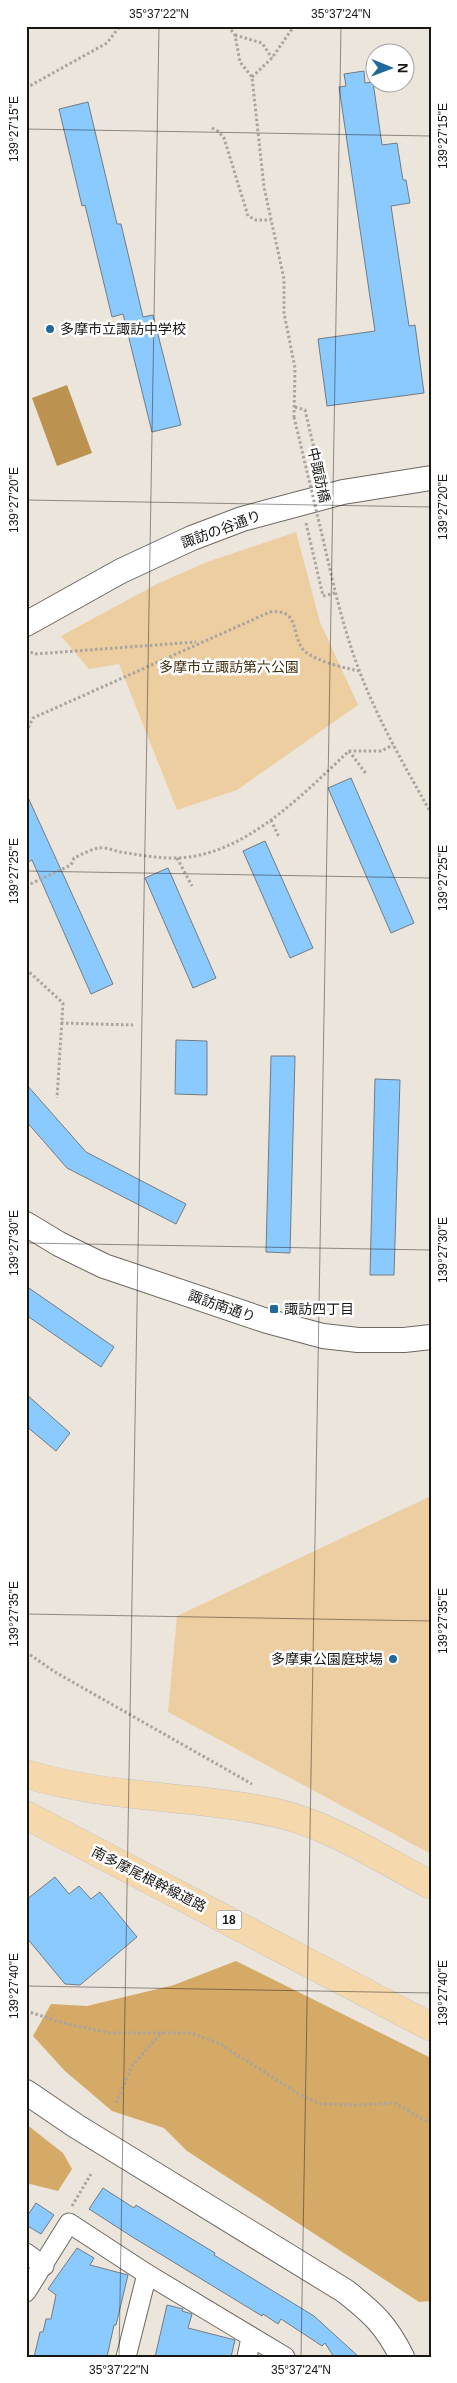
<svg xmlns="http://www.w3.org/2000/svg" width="457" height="2383" viewBox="0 0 457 2383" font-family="Helvetica,'Noto Sans JP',sans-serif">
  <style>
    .green { fill: #edcea1 }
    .forest { fill: #d5aa67 }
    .water { fill: #bc9250 }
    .building { fill: #8bcaff; stroke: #747b82 }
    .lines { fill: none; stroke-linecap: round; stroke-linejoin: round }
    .minor-casing { stroke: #6d6860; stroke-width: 21 }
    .tertiary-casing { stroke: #6d6860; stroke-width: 26 }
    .primary-casing { stroke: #c3c3c2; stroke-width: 29 }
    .path { stroke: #a9a49d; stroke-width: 3; stroke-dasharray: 2.5 2.5; stroke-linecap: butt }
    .minor { stroke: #fff; stroke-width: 19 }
    .tertiary { stroke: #fff; stroke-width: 24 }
    .primary { stroke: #f5d9ac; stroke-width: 28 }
    .path-bridge { stroke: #a9a49d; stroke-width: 3; stroke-dasharray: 2.5 2.5; stroke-linecap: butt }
    .ticks { fill: none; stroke: #191714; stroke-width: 1; stroke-opacity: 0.45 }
    .poi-dot { fill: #21699d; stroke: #fff; stroke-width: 2 }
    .labels { text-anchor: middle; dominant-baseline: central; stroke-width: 5; stroke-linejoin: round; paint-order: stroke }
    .shield { fill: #fff; stroke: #5e5d5a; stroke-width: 1 }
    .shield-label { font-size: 12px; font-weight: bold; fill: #191714 }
    .poi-label { font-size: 14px; fill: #191714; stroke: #fff; text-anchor: start }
    .street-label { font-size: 14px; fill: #191714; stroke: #fff }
    .park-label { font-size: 14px; fill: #412f11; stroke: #fff }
    .neatline { fill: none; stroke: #191714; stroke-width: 2 }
    .ticks-label { font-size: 12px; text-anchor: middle; fill: #191714 }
  </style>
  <rect width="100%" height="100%" fill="#ebe5dc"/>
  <path class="green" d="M 296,532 L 320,622 L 358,705 L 237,790 L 177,810 L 119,664 L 89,669 L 61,636 L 157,584 L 207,562 Z
    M 431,1496 L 431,1854 L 168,1712 L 177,1616 Z"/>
  <path class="forest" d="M 236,1961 L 431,2058 L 431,2301 L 419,2302 L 187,2151 L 164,2128 L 112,2111 L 65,2071 L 33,2036 L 51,2004 L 87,2006 L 174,1985 Z
    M 26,2124 L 63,2153 L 72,2169 L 58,2191 L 26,2183 Z"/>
  <path class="water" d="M 67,385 L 92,453 L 57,466 L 32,398 Z"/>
  <path class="building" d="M 364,71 L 365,83 L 373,82 L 382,145 L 397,143 L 403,180 L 406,180 L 410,203 L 391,206 L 409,326 L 415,325 L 424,393 L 327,406 L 318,339 L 375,331 L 339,87 L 346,86 L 344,74 Z
    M 88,102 L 117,224 L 121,224 L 143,317 L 153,315 L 181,425 L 152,432 L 123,314 L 112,317 L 85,205 L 82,206 L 59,109 Z
    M 351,778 L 414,923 L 391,933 L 328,788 Z
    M 26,793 L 113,984 L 91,994 L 32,860 L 26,863 Z
    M 265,841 L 313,948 L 290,958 L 243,851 Z
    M 168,868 L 216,978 L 193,988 L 145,878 Z
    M 176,1040 L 207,1041 L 207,1095 L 175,1094 Z
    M 271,1056 L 295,1056 L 290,1253 L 266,1252 Z
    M 375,1079 L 400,1080 L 394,1275 L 370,1275 Z
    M 26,1084 L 86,1152 L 186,1204 L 176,1224 L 67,1168 L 26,1121 Z
    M 26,1286 L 114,1347 L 101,1367 L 26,1315 Z
    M 26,1394 L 70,1433 L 56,1451 L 26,1426 Z
    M 55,1877 L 69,1894 L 79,1886 L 91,1899 L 100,1892 L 137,1937 L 80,1985 L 65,1984 L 26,1937 L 26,1900 Z
    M 103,2188 L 134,2208 L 136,2205 L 215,2253 L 214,2255 L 314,2316 L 359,2357 L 334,2357 L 325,2343 L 322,2346 L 281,2319 L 278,2324 L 263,2314 L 262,2316 L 134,2238 L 89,2209 Z
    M 36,2203 L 54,2215 L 41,2234 L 26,2225 L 26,2218 Z
    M 77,2248 L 94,2258 L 90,2265 L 128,2275 L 116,2325 L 114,2325 L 107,2357 L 34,2357 L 40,2332 L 43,2332 L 46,2319 L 51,2319 L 56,2295 L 48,2289 Z
    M 167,2305 L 183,2309 L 182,2311 L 192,2314 L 188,2328 L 235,2340 L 231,2357 L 155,2357 Z"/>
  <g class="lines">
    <defs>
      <path id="minor" d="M 26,2253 L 44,2266
        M 26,2292 L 69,2223 L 147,2274 L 285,2357
        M 126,2357 L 147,2274
        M 247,2357 L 251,2338"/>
      <path id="tertiary" d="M 26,624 L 121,571 L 192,538 L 242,519 L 343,492 L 431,478
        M 26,1224 L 59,1244 L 104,1266 L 267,1321 L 323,1336 L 358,1340 L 404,1340 L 431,1337
        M 26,2092 L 76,2126 L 345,2291 C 373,2313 386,2325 402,2357"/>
      <path id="primary" d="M 26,1774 C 108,1799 194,1795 277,1813 C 332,1826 381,1859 431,1885
        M 26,1815 L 431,2027"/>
    </defs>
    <use href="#minor" class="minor-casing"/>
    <use href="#tertiary" class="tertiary-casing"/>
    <use href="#primary" class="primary-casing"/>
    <path class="path" d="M 228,26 L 235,35 L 240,62 L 252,77 L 264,187 L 284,279 L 284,313 L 295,368 L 294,417
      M 235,35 L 262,43 L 272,58
      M 252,77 L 272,58 L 294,26
      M 26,88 L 107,43 L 120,26
      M 212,128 L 218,131 L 224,138 L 248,216 L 256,220 L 271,220
      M 295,407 L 305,410 L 321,478
      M 306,523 L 323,596 L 335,593
      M 323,539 C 333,583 343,628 359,670 C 378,720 405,767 431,813
      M 26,650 L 35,654 L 196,642
      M 26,732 L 33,718 L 270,612 C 303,608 289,640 307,653 C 322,663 342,667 359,671
      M 349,751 L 367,775
      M 271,820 L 279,837
      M 177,858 L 192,886
      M 26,886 L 71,865 L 74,858 C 81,855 91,849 99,848 C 106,847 115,851 121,852 C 139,855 156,858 174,858 C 243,858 303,794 349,751 L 381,751 L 393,745
      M 26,969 L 63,1003 L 57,1098
      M 61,1023 L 133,1025
      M 26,1652 L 55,1672 L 252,1784
      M 26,2011 L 67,2024 L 110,2033 L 191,2033 L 220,2044 L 299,2094 L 320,2104 L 356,2105 L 395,2103 L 431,2124
      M 116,2103 L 132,2066 L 162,2032
      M 72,2206 L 91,2174"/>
    <use href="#minor" class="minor"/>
    <use href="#tertiary" class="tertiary"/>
    <use href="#primary" class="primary"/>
    <path class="path-bridge" d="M 294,417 L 323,539"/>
  </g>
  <path class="ticks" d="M 26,129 L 431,136M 26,500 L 431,507M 26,871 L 431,878M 26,1243 L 431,1250M 26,1614 L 431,1621M 26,1986 L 431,1993M 119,2357 L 159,26M 301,2357 L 341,26"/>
  <g class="poi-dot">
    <circle cx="50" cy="329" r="5"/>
    <rect x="269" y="1304" width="10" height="10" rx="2.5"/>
    <circle cx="393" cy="1659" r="5"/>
  </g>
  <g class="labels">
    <rect class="shield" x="216.5" y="1910.5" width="25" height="19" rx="4"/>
    <g class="shield-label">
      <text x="229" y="1920">18</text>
    </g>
    <g class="poi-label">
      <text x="60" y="329">多摩市立諏訪中学校</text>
      <text x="284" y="1309">諏訪四丁目</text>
      <text x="383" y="1659" text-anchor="end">多摩東公園庭球場</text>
    </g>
    <g class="street-label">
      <text transform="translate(319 475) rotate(77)">中諏訪橋</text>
      <text transform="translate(221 529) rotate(-20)">諏訪の谷通り</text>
      <text transform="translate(222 1306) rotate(19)">諏訪南通り</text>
      <text transform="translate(149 1879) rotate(27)">南多摩尾根幹線道路</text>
    </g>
    <g class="park-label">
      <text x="229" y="667">多摩市立諏訪第六公園</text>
    </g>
  </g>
  <rect width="457" height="2383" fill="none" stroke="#ffffff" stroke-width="55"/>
  <g transform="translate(390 68) rotate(91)"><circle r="24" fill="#ffffff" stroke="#a3a2a1"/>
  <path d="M0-4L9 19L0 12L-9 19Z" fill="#21699d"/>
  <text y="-8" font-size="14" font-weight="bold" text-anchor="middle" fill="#191714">N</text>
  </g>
  <rect x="28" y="28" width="402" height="2328" class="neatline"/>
  <g class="ticks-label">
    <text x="159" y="18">35°37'22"N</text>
    <text x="341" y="18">35°37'24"N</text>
    <text transform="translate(14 129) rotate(-90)" y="4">139°27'15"E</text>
    <text transform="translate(443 136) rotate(-90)" y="4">139°27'15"E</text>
    <text transform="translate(14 500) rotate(-90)" y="4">139°27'20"E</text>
    <text transform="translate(443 507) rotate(-90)" y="4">139°27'20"E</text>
    <text transform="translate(14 871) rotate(-90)" y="4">139°27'25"E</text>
    <text transform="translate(443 878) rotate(-90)" y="4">139°27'25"E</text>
    <text transform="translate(14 1243) rotate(-90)" y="4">139°27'30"E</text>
    <text transform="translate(443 1250) rotate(-90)" y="4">139°27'30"E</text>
    <text transform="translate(14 1614) rotate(-90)" y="4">139°27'35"E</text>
    <text transform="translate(443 1621) rotate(-90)" y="4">139°27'35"E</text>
    <text transform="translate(14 1986) rotate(-90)" y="4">139°27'40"E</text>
    <text transform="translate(443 1993) rotate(-90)" y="4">139°27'40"E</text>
    <text x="119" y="2374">35°37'22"N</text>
    <text x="301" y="2374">35°37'24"N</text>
  </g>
</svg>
